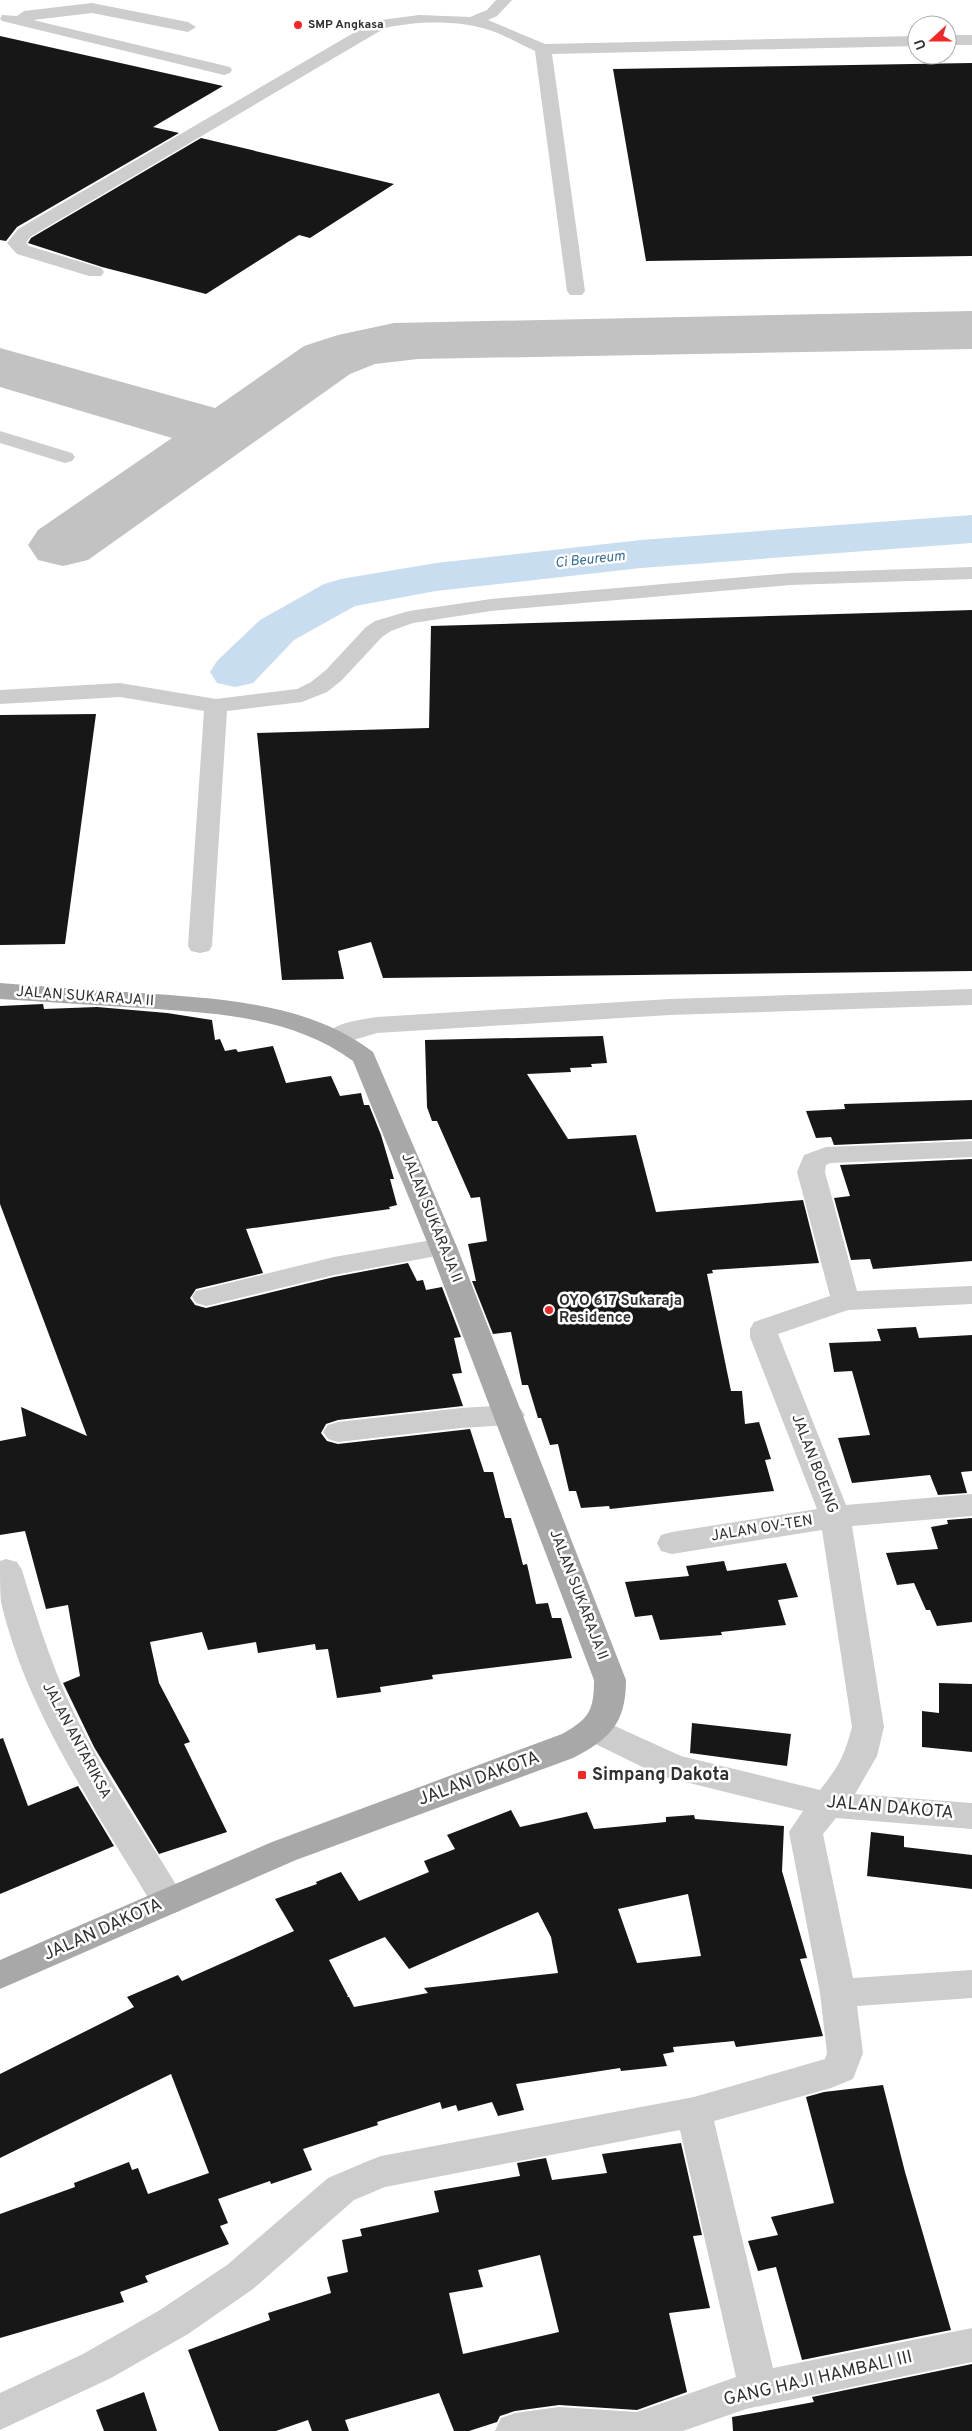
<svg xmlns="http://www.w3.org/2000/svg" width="972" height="2431" viewBox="0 0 972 2431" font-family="Overpass,sans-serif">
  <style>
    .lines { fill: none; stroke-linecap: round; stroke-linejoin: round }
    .river { fill: #c8ddef; fill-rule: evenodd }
    .taxiway { fill: #c2c2c2; fill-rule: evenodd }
    .building { fill: #171717; fill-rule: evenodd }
    .minor { fill: #cdcdcd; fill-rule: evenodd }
    .major { fill: #a8a8a8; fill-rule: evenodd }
    .poi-dot { fill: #f32826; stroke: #fff; stroke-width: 2 }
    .labels { text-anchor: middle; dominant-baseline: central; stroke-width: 5; stroke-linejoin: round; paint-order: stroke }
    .far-poi-label { font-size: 12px; font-weight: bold; fill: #303030; stroke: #fff; text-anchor: start }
    .far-water-label { font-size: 14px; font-style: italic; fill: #376b9a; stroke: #fff }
    .street-label { font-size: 15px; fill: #303030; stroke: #fff }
    .poi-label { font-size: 15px; font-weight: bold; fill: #303030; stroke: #fff; text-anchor: start }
    .near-poi-label { font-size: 18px; font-weight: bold; fill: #303030; stroke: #fff; text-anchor: start }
    .near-street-label { font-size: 18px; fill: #303030; stroke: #fff }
  </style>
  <rect width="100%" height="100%" fill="#fff"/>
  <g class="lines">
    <path class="river" d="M 972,515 L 972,543 L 641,568 L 436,591 L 355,606 L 294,640 L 253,683 L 235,687 L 217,683 L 210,672 L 217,661 L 260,620 L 324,584 L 341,579 L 436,563 L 641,540 Z"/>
    <path class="taxiway" d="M 972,311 L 972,349 L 418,359 L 375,364 L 350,374 L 88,560 L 63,566 L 38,560 L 28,545 L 38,530 L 172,438 L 0,387 L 0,348 L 215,408 L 304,346 L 338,335 L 394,323 Z"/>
  </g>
  <path class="building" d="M 0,36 L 223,86 L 153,127 L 179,133 L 17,227 L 6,241 L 0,240 Z
    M 972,63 L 972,256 L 646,261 L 613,69 Z
    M 201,138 L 394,184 L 310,238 L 299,235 L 206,294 L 102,267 L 28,243 L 31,238 Z
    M 972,610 L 972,971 L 383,978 L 371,942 L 338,951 L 344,979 L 282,980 L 257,733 L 429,728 L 431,626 Z
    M 96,714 L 65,944 L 0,945 L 0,715 Z
    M 43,1004 L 44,1009 L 97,1007 L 167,1013 L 212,1020 L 215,1040 L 220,1039 L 225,1051 L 236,1049 L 238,1052 L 273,1046 L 286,1083 L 331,1076 L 340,1096 L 361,1093 L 364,1105 L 369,1105 L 381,1135 L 394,1179 L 390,1179 L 397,1205 L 389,1207 L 390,1209 L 246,1229 L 263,1273 L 196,1289 L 190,1298 L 195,1305 L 206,1308 L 334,1277 L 408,1263 L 417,1281 L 423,1280 L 426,1290 L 442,1287 L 461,1337 L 454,1338 L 462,1373 L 452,1374 L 463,1406 L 338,1420 L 326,1424 L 321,1433 L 327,1441 L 338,1444 L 470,1429 L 484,1472 L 493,1472 L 505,1518 L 511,1518 L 523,1565 L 527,1564 L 536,1604 L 548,1603 L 552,1618 L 561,1618 L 572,1658 L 432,1675 L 433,1679 L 380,1687 L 381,1692 L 337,1698 L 328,1649 L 316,1650 L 315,1644 L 258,1653 L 256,1642 L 208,1650 L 202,1632 L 150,1642 L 159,1683 L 190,1742 L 184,1744 L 227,1832 L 159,1854 L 94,1747 L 63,1683 L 80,1676 L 68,1605 L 46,1609 L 25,1531 L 0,1535 L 0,1441 L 26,1436 L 21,1407 L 87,1436 L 0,1204 L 0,1006 Z
    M 603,1036 L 607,1063 L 591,1064 L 592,1067 L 570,1068 L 571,1072 L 527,1074 L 568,1139 L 636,1135 L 656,1212 L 803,1200 L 819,1263 L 712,1270 L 713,1273 L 707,1274 L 731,1391 L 742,1391 L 745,1424 L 759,1422 L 771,1459 L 765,1460 L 774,1491 L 610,1509 L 609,1506 L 581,1508 L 576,1491 L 569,1491 L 558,1444 L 550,1445 L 541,1418 L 538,1418 L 528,1385 L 522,1385 L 511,1332 L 493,1334 L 472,1281 L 476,1281 L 468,1244 L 487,1241 L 480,1197 L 471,1198 L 437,1121 L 432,1121 L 427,1107 L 425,1040 Z
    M 972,1100 L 972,1139 L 834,1145 L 831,1137 L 816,1138 L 806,1111 L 845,1109 L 844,1104 Z
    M 972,1159 L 972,1261 L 873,1269 L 870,1259 L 851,1260 L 834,1198 L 850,1196 L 840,1165 Z
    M 916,1327 L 919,1338 L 972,1335 L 972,1471 L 961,1472 L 967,1493 L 938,1495 L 930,1475 L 852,1483 L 838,1438 L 870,1435 L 852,1371 L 834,1372 L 829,1343 L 881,1341 L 877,1329 Z
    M 972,1518 L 972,1622 L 937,1626 L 930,1610 L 926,1610 L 914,1583 L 897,1585 L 886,1553 L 938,1549 L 931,1527 L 948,1524 L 947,1520 Z
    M 724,1561 L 727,1571 L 786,1563 L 798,1597 L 778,1600 L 786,1625 L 721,1632 L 722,1635 L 660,1640 L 652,1615 L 635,1617 L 625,1582 L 689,1576 L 686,1566 Z
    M 939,1683 L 972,1684 L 972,1752 L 922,1747 L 922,1711 L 939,1713 Z
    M 692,1723 L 791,1734 L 787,1766 L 690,1753 Z
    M 3,1738 L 28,1806 L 78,1786 L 114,1846 L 0,1894 L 0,1739 Z
    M 511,1810 L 520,1827 L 587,1812 L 594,1829 L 666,1822 L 666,1817 L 694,1815 L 695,1819 L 784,1826 L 782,1871 L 807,1958 L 800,1959 L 823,2036 L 736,2047 L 734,2041 L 673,2047 L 674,2052 L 663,2054 L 667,2066 L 621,2071 L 620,2068 L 516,2084 L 524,2110 L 498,2116 L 492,2102 L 458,2111 L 456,2105 L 442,2109 L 440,2102 L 377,2122 L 378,2125 L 303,2149 L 312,2170 L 271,2184 L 270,2181 L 218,2199 L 228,2223 L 220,2226 L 229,2244 L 145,2276 L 148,2282 L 120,2292 L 124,2302 L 0,2338 L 0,2214 L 75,2187 L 74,2183 L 129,2162 L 132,2170 L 138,2168 L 148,2194 L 209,2173 L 171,2074 L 0,2158 L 0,2074 L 134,2007 L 127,1997 L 178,1975 L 182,1981 L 294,1931 L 275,1899 L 317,1884 L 316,1882 L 341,1872 L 359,1901 L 429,1872 L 424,1861 L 455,1849 L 447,1835 ZM 688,1894 L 701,1956 L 637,1963 L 618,1909 ZM 538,1912 L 551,1937 L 558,1973 L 424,1988 L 428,1993 L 354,2007 L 349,1997 L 347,1997 L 348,1996 L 329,1960 L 385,1937 L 409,1969 Z
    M 871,1832 L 904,1836 L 904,1847 L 972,1855 L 972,1889 L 867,1876 Z
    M 883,2085 L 905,2172 L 951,2330 L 802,2360 L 776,2267 L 758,2271 L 748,2241 L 778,2235 L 771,2217 L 834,2203 L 806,2097 L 824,2092 Z
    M 681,2143 L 702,2235 L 693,2236 L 710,2308 L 669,2313 L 687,2392 L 637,2410 L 559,2405 L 515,2411 L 500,2416 L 497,2422 L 469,2431 L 454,2431 L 439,2393 L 345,2420 L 349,2431 L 312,2431 L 308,2420 L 276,2431 L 219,2431 L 188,2350 L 270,2320 L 268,2313 L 331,2293 L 327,2277 L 348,2272 L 342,2240 L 362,2236 L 360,2229 L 439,2212 L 434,2191 L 520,2176 L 517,2163 L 546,2158 L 552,2180 L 607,2173 L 602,2154 ZM 540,2255 L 559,2332 L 463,2354 L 449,2293 L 483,2287 L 478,2270 Z
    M 972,2364 L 972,2431 L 733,2431 L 732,2417 L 814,2402 L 812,2397 Z
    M 144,2392 L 157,2431 L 104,2431 L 96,2410 Z"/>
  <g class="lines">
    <path class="minor" d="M 496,0 L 512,0 L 497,16 L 488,20 L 545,44 L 917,36 L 917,46 L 552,54 L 585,291 L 582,295 L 570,295 L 567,291 L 535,51 C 519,44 503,34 486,29 C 456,20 415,21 385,28 L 30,237 L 26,243 L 29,246 L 101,268 L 104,272 L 101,276 L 89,276 L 17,254 L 7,243 L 18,229 L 374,21 L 419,15 L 470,17 L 487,10 Z
      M 92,3 L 188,22 L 196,27 L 188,32 L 92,13 L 33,20 L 230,67 L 232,70 L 230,73 L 224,75 L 2,21 L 0,19 L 2,15 L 17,16 L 24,11 Z
      M 947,35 L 972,35 L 972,45 L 947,45 Z
      M 0,431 L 72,453 L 75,457 L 72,461 L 65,463 L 0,443 Z
      M 972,567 L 972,579 L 790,585 L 491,611 L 413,623 L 391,631 L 382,637 L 342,680 L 327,692 L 302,702 L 227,711 L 212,946 L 209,951 L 200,953 L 191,951 L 188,946 L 204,711 L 120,697 L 0,704 L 0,690 L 120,683 L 216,699 L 297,689 L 311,682 L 326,670 L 366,627 L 375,621 L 409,611 L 491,599 L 790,573 Z
      M 972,989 L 972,1005 L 670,1015 L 377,1033 L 337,1045 L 328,1042 L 324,1037 C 334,1022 360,1020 377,1017 L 670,999 Z
      M 972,1141 L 972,1157 L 831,1163 L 826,1165 L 825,1172 L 857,1291 L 972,1286 L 972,1304 L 848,1310 L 778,1334 L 846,1505 L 972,1494 L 972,1516 L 852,1526 L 884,1727 L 877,1756 L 855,1794 L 972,1803 L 972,1829 L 836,1818 L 823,1834 L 853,1978 L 972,1970 L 972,1998 L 857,2006 L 863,2053 L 853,2079 L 831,2088 L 714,2121 L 773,2368 L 972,2328 L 972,2362 L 746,2409 L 683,2431 L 495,2431 L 501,2418 L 515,2413 L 559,2407 L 637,2412 L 736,2377 L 680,2130 L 385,2187 L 354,2200 L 253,2289 L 188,2334 L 111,2378 L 0,2430 L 0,2393 L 83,2354 L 160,2310 L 227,2265 L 328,2178 L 368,2161 L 381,2156 L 694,2097 L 825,2059 L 827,2053 L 820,1993 L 789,1832 L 803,1811 L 661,1776 L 583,1738 L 579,1729 L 583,1720 L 595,1717 L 681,1756 L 820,1790 C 839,1766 844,1757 852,1727 L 822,1530 L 672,1554 L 661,1551 L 657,1543 L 661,1535 L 672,1532 L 817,1509 L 750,1337 L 750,1329 L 754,1322 L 830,1296 L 797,1172 L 804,1155 L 826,1147 Z
      M 443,1238 L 453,1241 L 457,1247 L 453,1253 L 334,1275 L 206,1306 L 196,1303 L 192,1297 L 196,1291 L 334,1257 Z
      M 510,1405 L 520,1408 L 525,1415 L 520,1422 L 510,1425 L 461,1428 L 338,1442 L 328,1439 L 323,1432 L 328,1425 L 338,1422 L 461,1408 Z
      M 6,1559 L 17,1562 L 22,1570 C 35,1613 49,1657 67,1698 C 98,1766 142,1828 180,1891 L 185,1901 L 180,1911 L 168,1915 L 156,1911 C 98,1813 27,1714 1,1602 C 0,1590 0,1574 0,1561 Z"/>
    <path class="major" d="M 0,983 C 47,987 94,990 141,993 C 220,999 307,1002 373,1052 L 457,1247 L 626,1680 C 626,1723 610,1739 573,1758 L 296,1860 L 0,1989 L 0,1960 L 272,1842 L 562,1734 C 589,1719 594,1711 594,1680 L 429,1247 L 353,1061 C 292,1016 214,1013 141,1008 C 94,1005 47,1002 0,999 Z"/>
  </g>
  <g class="poi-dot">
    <circle cx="298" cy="25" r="5"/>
    <circle cx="549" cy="1310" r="5"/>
    <rect x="577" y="1770" width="10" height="10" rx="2.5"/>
  </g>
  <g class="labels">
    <g class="far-poi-label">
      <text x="308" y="25">SMP Angkasa</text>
    </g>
    <g class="far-water-label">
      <text transform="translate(590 560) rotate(-6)">Ci Beureum</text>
    </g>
    <g class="street-label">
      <text transform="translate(85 997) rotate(4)">JALAN SUKARAJA II</text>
      <text transform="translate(431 1218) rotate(68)">JALAN SUKARAJA II</text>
      <text transform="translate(814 1464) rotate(69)">JALAN BOEING</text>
      <text transform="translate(762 1529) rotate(-9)">JALAN OV-TEN</text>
      <text transform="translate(578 1595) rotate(69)">JALAN SUKARAJA II</text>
      <text transform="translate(76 1741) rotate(62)">JALAN ANTARIKSA</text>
    </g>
    <g class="poi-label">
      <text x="559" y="1301">OYO 617 Sukaraja<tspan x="559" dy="17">Residence</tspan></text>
    </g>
    <g class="near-poi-label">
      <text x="592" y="1775">Simpang Dakota</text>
    </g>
    <g class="near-street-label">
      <text transform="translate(479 1779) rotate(-20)">JALAN DAKOTA</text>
      <text transform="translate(890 1808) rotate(5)">JALAN DAKOTA</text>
      <text transform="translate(103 1930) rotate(-24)">JALAN DAKOTA</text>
      <text transform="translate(818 2379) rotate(-13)">GANG HAJI HAMBALI III</text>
    </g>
  </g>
  <g transform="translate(932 40) rotate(249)"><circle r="24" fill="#ffffff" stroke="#acacac"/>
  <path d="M0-4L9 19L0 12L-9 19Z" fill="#f32826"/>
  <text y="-8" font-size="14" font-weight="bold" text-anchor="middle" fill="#303030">U</text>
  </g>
</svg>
